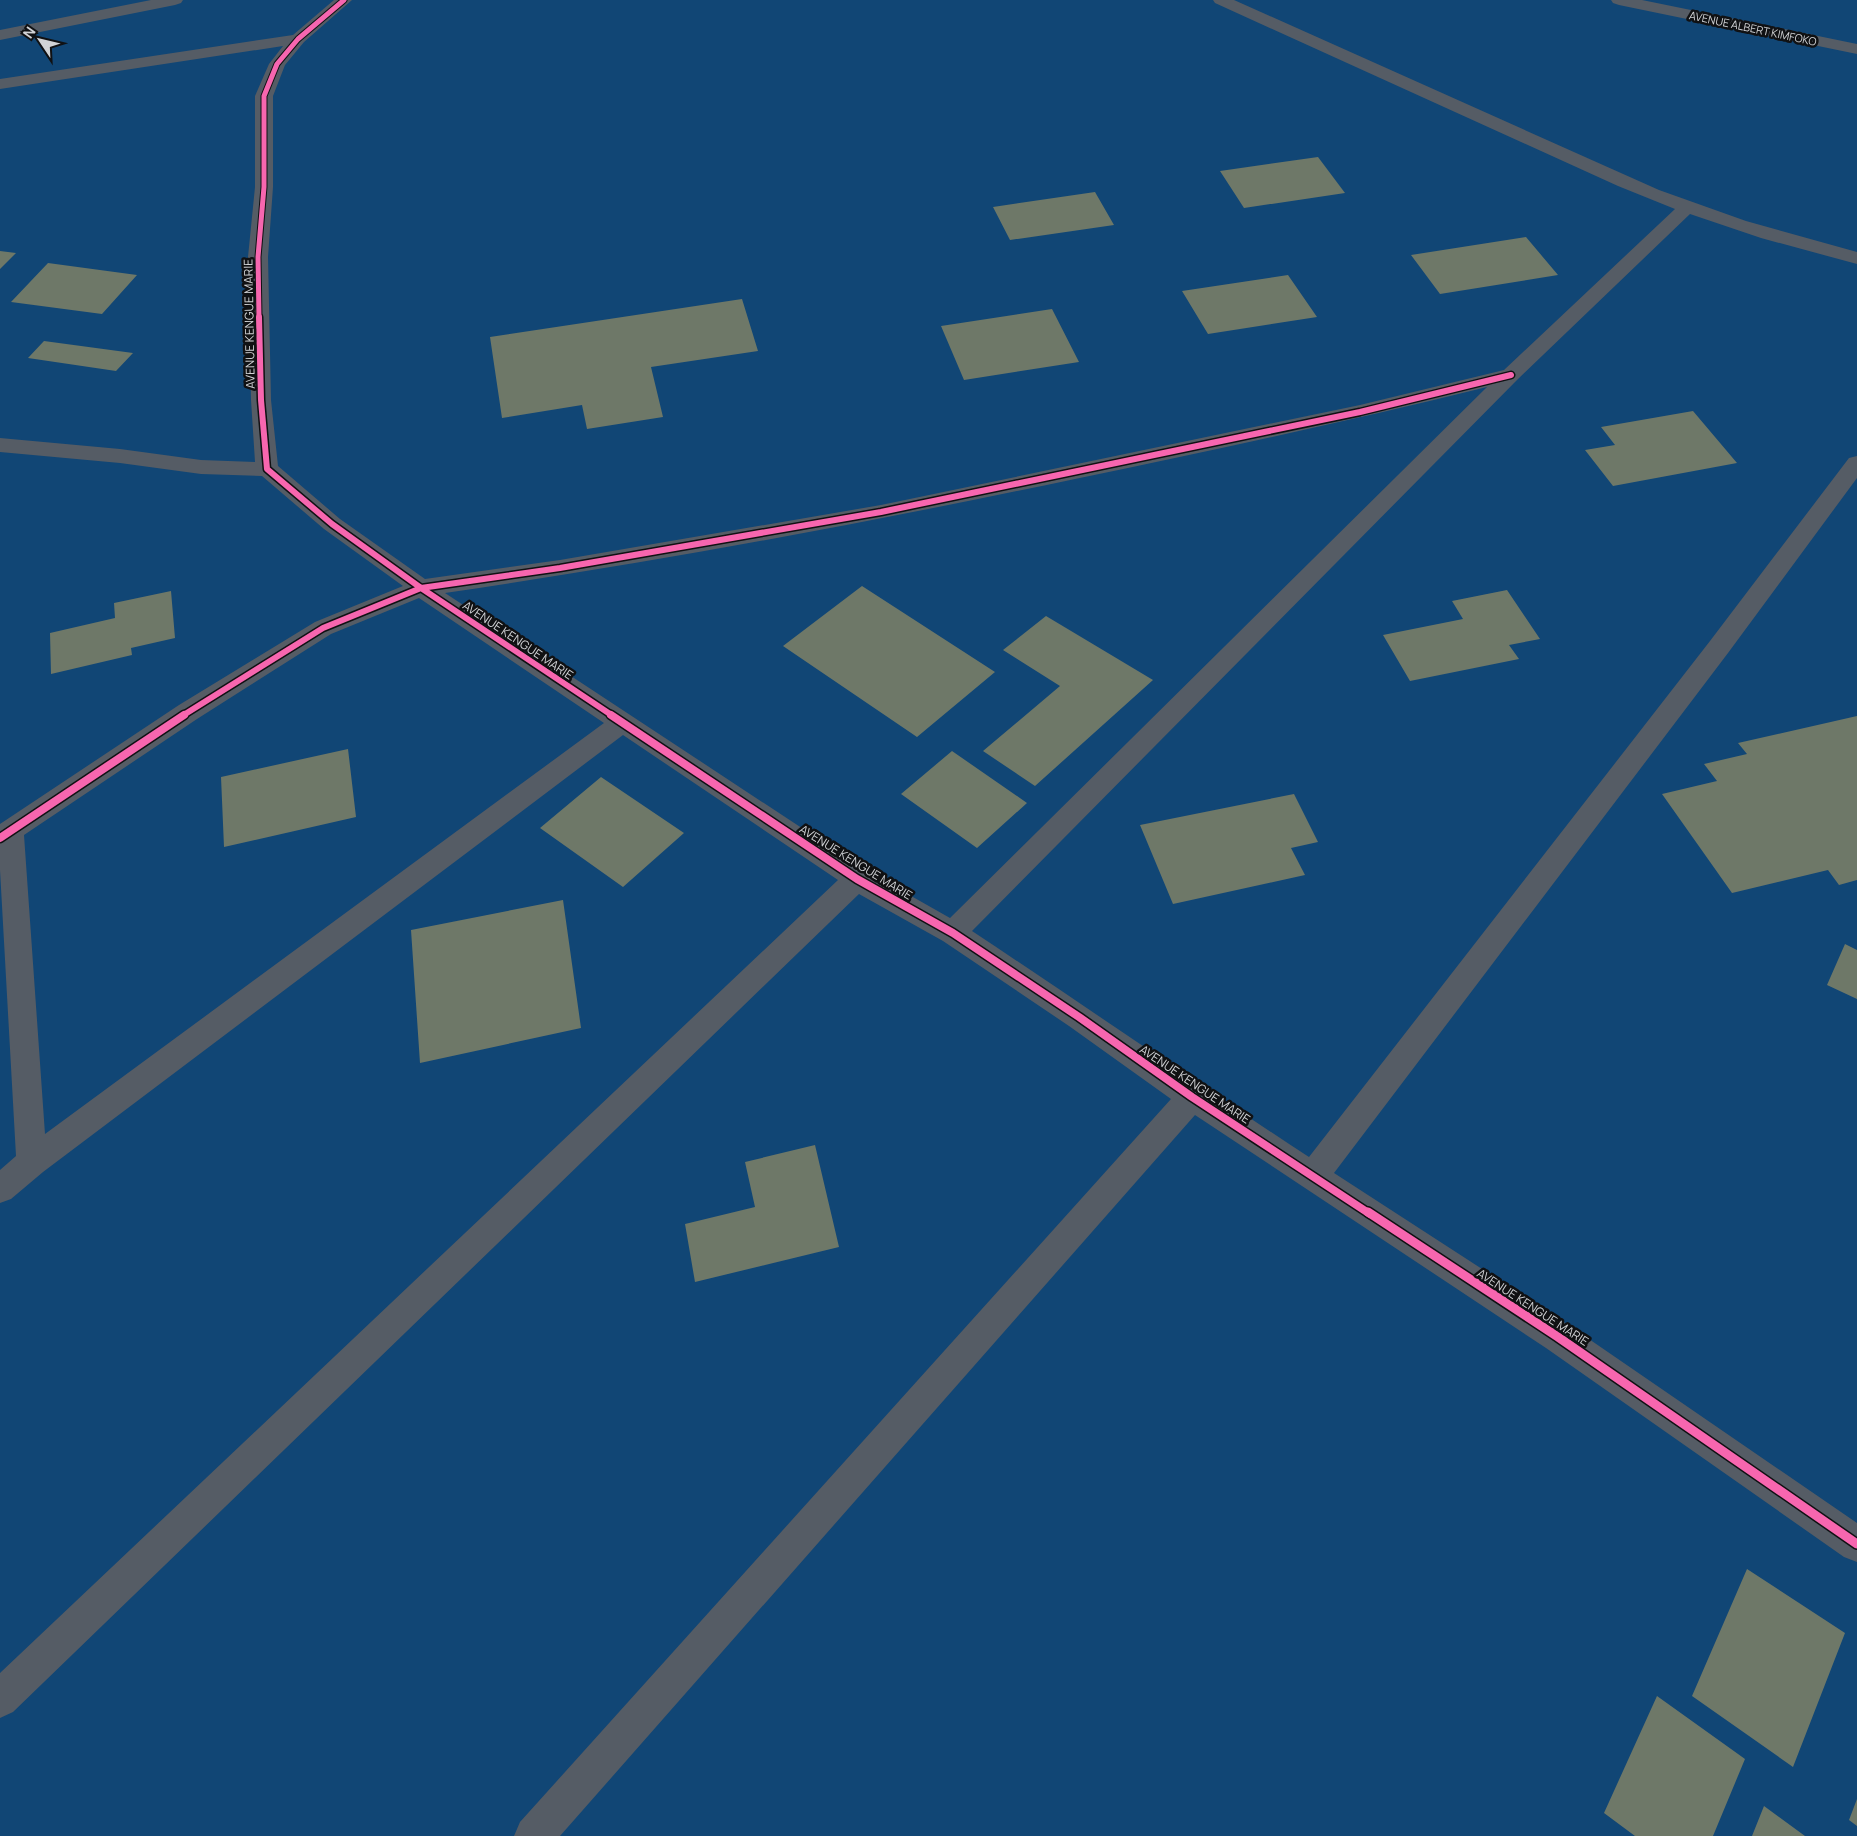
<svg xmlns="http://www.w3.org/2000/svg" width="1857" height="1836" viewBox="0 0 1857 1836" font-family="Manrope,sans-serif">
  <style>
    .green { fill: #114675 }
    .building { fill: #6e7868 }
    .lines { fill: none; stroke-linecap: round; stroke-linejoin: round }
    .street { fill: #555c65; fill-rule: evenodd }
    .cycleway-far3-casing { stroke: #101113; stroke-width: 7 }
    .cycleway-far2-casing { stroke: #101113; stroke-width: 9 }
    .cycleway-far1-casing { stroke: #101113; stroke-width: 11 }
    .cycleway-casing { stroke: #101113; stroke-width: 12 }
    .cycleway-far3 { stroke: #f766af; stroke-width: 5 }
    .cycleway-far2 { stroke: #f766af; stroke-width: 6 }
    .cycleway-far1 { stroke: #f766af; stroke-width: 8 }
    .cycleway { stroke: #f766af; stroke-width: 9 }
    .labels { text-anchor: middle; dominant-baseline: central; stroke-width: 5; stroke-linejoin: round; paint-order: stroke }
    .far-street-label { font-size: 11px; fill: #d1d3d6; stroke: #101113 }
    .street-label { font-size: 12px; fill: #d1d3d6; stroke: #101113 }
  </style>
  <rect width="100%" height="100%" fill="#27292b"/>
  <path class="green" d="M 0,0 L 1857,0 L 1857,1836 L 0,1836 Z"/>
  <path class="building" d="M 1318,157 L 1345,193 L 1244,208 L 1220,171 Z
    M 1095,192 L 1114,225 L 1010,240 L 993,207 Z
    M 1526,237 L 1558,275 L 1440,294 L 1411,255 Z
    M 0,251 L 16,253 L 0,269 Z
    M 48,263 L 137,275 L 102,314 L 11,302 Z
    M 1288,275 L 1317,317 L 1208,334 L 1182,291 Z
    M 742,299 L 758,351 L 651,367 L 663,417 L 587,429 L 582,405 L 502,418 L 490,337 Z
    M 1052,309 L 1079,362 L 964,380 L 941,326 Z
    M 44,341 L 133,353 L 116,371 L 28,358 Z
    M 1693,411 L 1737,463 L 1613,486 L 1585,450 L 1615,445 L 1601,427 Z
    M 862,586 L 995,672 L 917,737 L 783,646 Z
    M 1507,590 L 1540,639 L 1509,645 L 1519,659 L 1410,681 L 1383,635 L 1463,619 L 1452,601 Z
    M 171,591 L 175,638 L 131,648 L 132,655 L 51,674 L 50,633 L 115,618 L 114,603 Z
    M 1046,616 L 1153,680 L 1035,786 L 983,751 L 1060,686 L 1003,650 Z
    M 1857,716 L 1857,880 L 1839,885 L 1828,870 L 1732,893 L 1662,794 L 1717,781 L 1704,764 L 1747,754 L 1738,743 Z
    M 348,749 L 356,817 L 224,847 L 221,777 Z
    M 952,751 L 1027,803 L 977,848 L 901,794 Z
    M 601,777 L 684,833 L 623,887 L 540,828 Z
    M 1294,794 L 1318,842 L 1291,848 L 1305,875 L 1173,904 L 1140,825 Z
    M 563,900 L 581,1028 L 420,1063 L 411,930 Z
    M 1845,944 L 1857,950 L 1857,999 L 1827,985 Z
    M 815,1145 L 839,1247 L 695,1282 L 685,1224 L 755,1207 L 745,1162 Z
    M 1747,1569 L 1845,1633 L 1793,1767 L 1692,1696 Z
    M 1657,1696 L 1745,1759 L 1713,1836 L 1635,1836 L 1604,1813 Z
    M 1857,1799 L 1857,1826 L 1849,1820 Z
    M 1764,1806 L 1805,1836 L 1752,1836 Z"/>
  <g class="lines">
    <path class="street" d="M 151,0 L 183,0 L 181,3 L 175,5 L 0,40 L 0,30 Z
      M 334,0 L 352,0 L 304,42 L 285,65 L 273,96 L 273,187 L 268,257 L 271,400 L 278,466 L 340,519 L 425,579 L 560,560 L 881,505 L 1360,405 L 1504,370 L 1675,209 L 1618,186 L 1215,3 L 1213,0 L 1234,0 L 1659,190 L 1746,221 L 1857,252 L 1857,264 L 1761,238 L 1690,214 L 1518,379 L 972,931 C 1085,1006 1196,1083 1309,1157 L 1710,641 L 1849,458 L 1857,456 L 1857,478 L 1728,653 L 1334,1173 L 1570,1326 L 1857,1523 L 1857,1562 L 1844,1557 L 1546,1348 L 1195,1115 L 560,1836 L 514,1836 L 520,1822 L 1171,1099 L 1069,1026 L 943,941 L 859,894 L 13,1712 L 0,1718 L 0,1673 L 838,880 L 623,735 L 43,1172 L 11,1199 L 0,1203 L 0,1170 L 16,1156 L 0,870 L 0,824 L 179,705 L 315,622 L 403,586 L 324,529 L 262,476 L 201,474 L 120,463 L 0,452 L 0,438 L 120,449 L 201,460 L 255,462 L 251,400 L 248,257 L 255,187 L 255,96 L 269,64 L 283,46 L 0,89 L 0,79 L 293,35 ZM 1487,387 L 950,918 L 867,871 L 445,593 C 656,562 866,523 1075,479 C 1213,450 1350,421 1487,387 ZM 419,598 L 604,723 L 45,1134 L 24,835 L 197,719 L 331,634 Z
      M 1611,0 L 1642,0 L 1857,44 L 1857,54 L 1619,5 L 1613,3 Z"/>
    <defs>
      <path id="cycleway-far3" d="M 259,318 L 258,257 L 264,187 L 264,96 L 277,64 L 298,39 L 344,0"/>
      <path id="cycleway-far2" d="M 259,317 L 261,400 L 267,469 L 332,524 L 421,588 L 613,716
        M 182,716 L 323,628 L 421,588 L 560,568 L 881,512 L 1360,412 L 1511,375"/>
      <path id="cycleway-far1" d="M 611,715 L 857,879 L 953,933 L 1079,1017 L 1192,1097 L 1370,1214
        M 0,838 L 184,715"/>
      <path id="cycleway" d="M 1368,1212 L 1558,1337 L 1857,1544"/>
    </defs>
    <use href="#cycleway-far3" class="cycleway-far3-casing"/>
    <use href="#cycleway-far2" class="cycleway-far2-casing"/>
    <use href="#cycleway-far1" class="cycleway-far1-casing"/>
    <use href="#cycleway" class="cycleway-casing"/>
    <use href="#cycleway-far3" class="cycleway-far3"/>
    <use href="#cycleway-far2" class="cycleway-far2"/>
    <use href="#cycleway-far1" class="cycleway-far1"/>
    <use href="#cycleway" class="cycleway"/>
  </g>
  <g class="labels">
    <g class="far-street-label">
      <text transform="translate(1753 28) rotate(12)">AVENUE ALBERT KIMFOKO</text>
    </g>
    <g class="street-label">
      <text transform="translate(249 324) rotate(-91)">AVENUE KENGUE MARIE</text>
      <text transform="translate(518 640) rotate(34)">AVENUE KENGUE MARIE</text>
      <text transform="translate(856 862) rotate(32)">AVENUE KENGUE MARIE</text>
      <text transform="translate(1195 1084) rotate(34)">AVENUE KENGUE MARIE</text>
      <text transform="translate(1533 1307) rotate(33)">AVENUE KENGUE MARIE</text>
    </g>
  </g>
  <g transform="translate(40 40) rotate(305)" stroke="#101113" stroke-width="4" paint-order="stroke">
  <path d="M0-4L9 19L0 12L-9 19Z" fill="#d1d3d6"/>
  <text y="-8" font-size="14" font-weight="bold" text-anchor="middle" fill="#d1d3d6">N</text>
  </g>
</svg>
